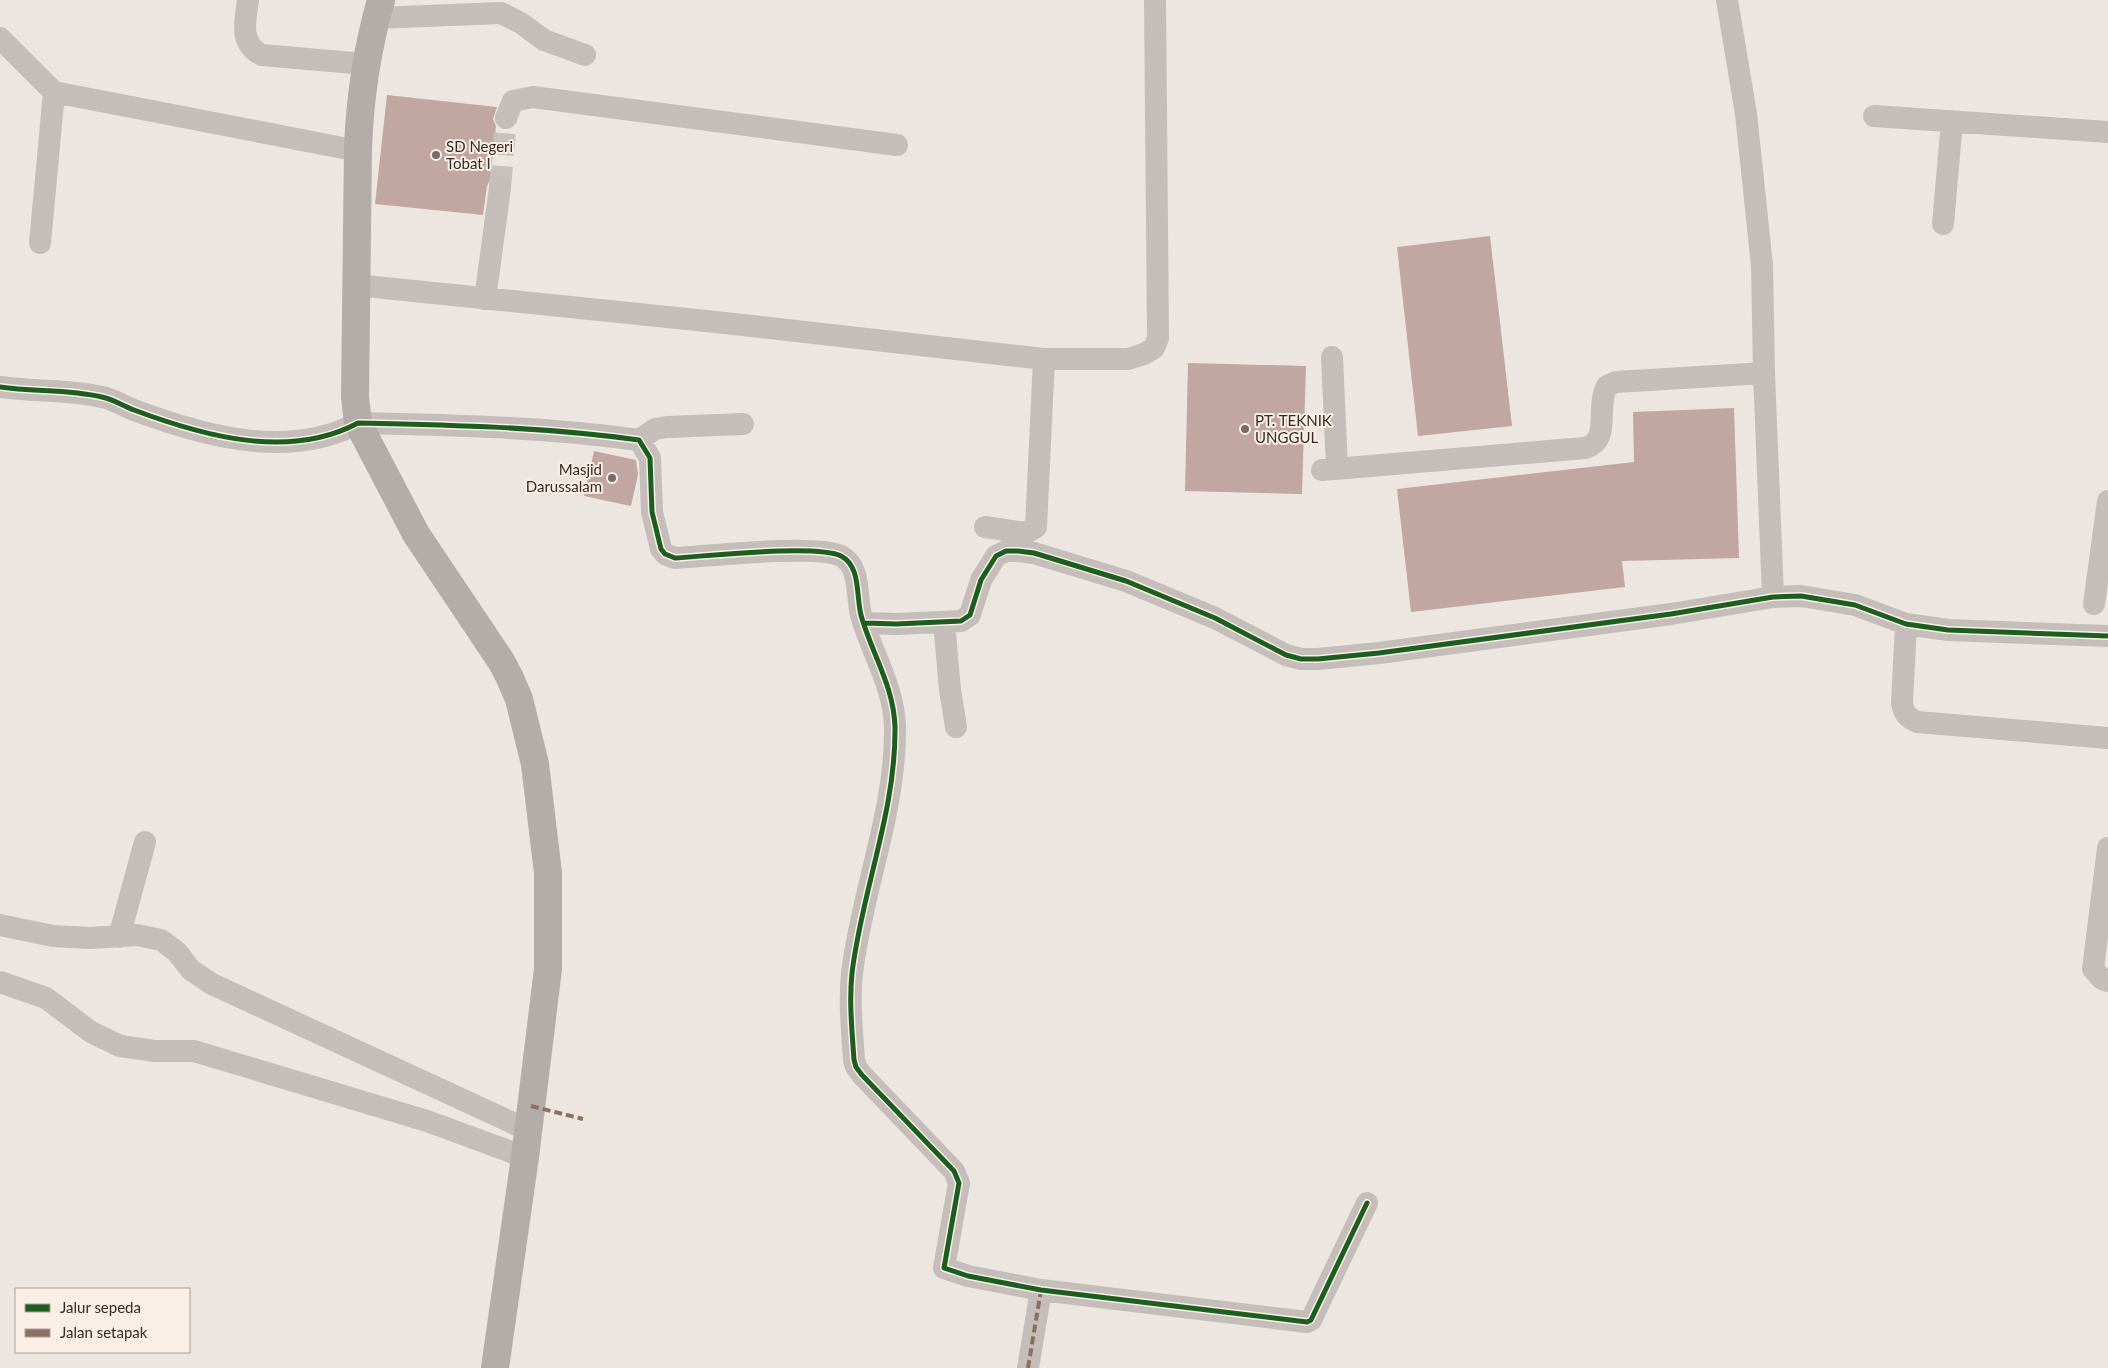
<svg xmlns="http://www.w3.org/2000/svg" width="2108" height="1368" viewBox="0 0 2108 1368" font-family="Lato,sans-serif">
  <style>
    .building { fill: #c1a6a1 }
    .lines { fill: none; stroke-linecap: round; stroke-linejoin: round }
    .minor-tunnel { stroke: #c8c0bb; stroke-width: 22; stroke-dasharray: 22 11; stroke-linecap: butt }
    .minor { stroke: #c5bdb9; stroke-width: 22 }
    .major { stroke: #b4aca8; stroke-width: 28 }
    .quiet { stroke: #8d6e63; stroke-width: 4; stroke-dasharray: 8 4; stroke-linecap: butt }
    .cycleway-casing { stroke: #faefe7; stroke-width: 8 }
    .cycleway { stroke: #1b5e20; stroke-width: 5 }
    .poi-dot { fill: #766b68; stroke: #faefe7; stroke-width: 2 }
    .labels { text-anchor: middle; dominant-baseline: central; stroke-width: 4; stroke-linejoin: round; paint-order: stroke }
    .poi-label { font-size: 15px; fill: #362a27; stroke: #faefe7; text-anchor: start }
  </style>
  <rect width="100%" height="100%" fill="#ede5e0"/>
  <path class="building" d="M 387,95 L 497,107 L 493,119 L 496,126 L 490,180 L 487,186 L 483,215 L 375,204 Z
    M 1490,236 L 1512,426 L 1418,436 L 1397,247 Z
    M 1188,363 L 1306,366 L 1302,494 L 1185,491 Z
    M 1734,408 L 1739,558 L 1622,561 L 1625,587 L 1411,612 L 1397,489 L 1634,462 L 1633,412 Z
    M 594,451 L 636,460 L 638,475 L 631,506 L 584,496 Z"/>
  <g class="lines">
    <path class="minor-tunnel" d="M 500,188 L 506,118"/>
    <path class="minor" d="M 248,0 C 245,21 239,44 262,55 L 365,64
      M 1727,0 L 1746,114 L 1762,265 L 1764,373 L 1773,597
      M 376,18 L 501,13 L 521,23 L 544,40 L 585,55
      M 0,38 L 54,92 L 343,148 L 358,148
      M 1874,116 L 2108,132
      M 506,118 L 513,101 L 533,97 L 897,145
      M 1943,224 L 1952,121
      M 40,243 L 54,92
      M 356,285 L 716,322 L 1044,359 L 1128,359 L 1144,354 L 1154,348 L 1158,338 L 1155,0
      M 485,299 L 500,188
      M 1332,357 L 1337,468
      M 0,387 C 34,392 68,389 102,397 C 113,399 123,406 134,410 C 203,436 289,460 358,423 C 452,425 545,427 639,440 L 650,458 L 652,512 L 661,549 L 665,554 L 675,558 C 708,556 817,544 841,556 C 861,566 856,596 861,615 C 871,652 894,686 895,727 C 896,811 862,890 852,973 C 849,1002 852,1030 854,1060 L 856,1067 L 862,1075 L 954,1171 L 959,1183 L 944,1268 L 968,1276 L 1041,1290 L 1307,1322 L 1311,1320 L 1367,1203
      M 639,440 L 655,429 L 667,427 L 743,424
      M 1322,470 L 1585,448 C 1612,440 1595,409 1607,386 L 1616,382 L 1764,373
      M 985,527 L 1026,533 L 1036,527 L 1044,359
      M 2094,604 L 2108,501
      M 944,622 L 950,690 L 956,727
      M 865,623 L 896,624 L 961,621 L 970,615 L 981,580 L 996,556 L 1006,551 L 1018,551 L 1034,553 L 1126,581 L 1215,618 L 1286,655 L 1301,659 L 1318,659 L 1379,653 L 1671,614 L 1773,597 L 1801,596 L 1855,605 L 1906,624 L 1948,630 L 2108,636
      M 1906,624 L 1902,703 C 1904,714 1907,717 1917,722 L 2108,738
      M 2108,848 L 2093,969 L 2102,979 L 2108,981
      M 0,925 L 53,936 L 90,938 L 137,935 L 161,940 L 177,952 L 191,970 L 212,984 L 528,1130
      M 119,937 L 145,842
      M 0,982 L 46,998 L 91,1032 L 120,1046 L 155,1051 L 194,1051 L 427,1121 L 525,1157
      M 1028,1368 L 1041,1290"/>
    <path class="major" d="M 381,0 C 367,49 360,97 358,148 L 355,397 L 358,423 L 416,534 L 501,661 L 509,676 L 519,699 L 535,764 L 548,873 L 548,969 L 525,1157 L 495,1368"/>
    <path class="quiet" d="M 531,1106 L 583,1119
      M 1028,1368 L 1041,1290"/>
    <defs>
      <path id="cycleway" d="M 0,387 C 34,392 68,389 102,397 C 113,399 123,406 134,410 C 203,436 289,460 358,423 C 452,425 545,427 639,440 L 650,458 L 652,512 L 661,549 L 665,554 L 675,558 C 708,556 817,544 841,556 C 861,566 856,596 861,615 C 871,652 894,686 895,727 C 896,811 862,890 852,973 C 849,1002 852,1030 854,1060 L 856,1067 L 862,1075 L 954,1171 L 959,1183 L 944,1268 L 968,1276 L 1041,1290 L 1307,1322 L 1311,1320 L 1367,1203
        M 865,623 L 896,624 L 961,621 L 970,615 L 981,580 L 996,556 L 1006,551 L 1018,551 L 1034,553 L 1126,581 L 1215,618 L 1286,655 L 1301,659 L 1318,659 L 1379,653 L 1671,614 L 1773,597 L 1801,596 L 1855,605 L 1906,624 L 1948,630 L 2108,636"/>
    </defs>
    <use href="#cycleway" class="cycleway-casing"/>
    <use href="#cycleway" class="cycleway"/>
  </g>
  <g class="poi-dot">
    <circle cx="436" cy="155" r="5"/>
    <circle cx="1245" cy="429" r="5"/>
    <circle cx="612" cy="478" r="5"/>
  </g>
  <g class="labels">
    <g class="poi-label">
      <text x="446" y="146">SD Negeri<tspan x="446" dy="17">Tobat I</tspan></text>
      <text x="1255" y="420">PT. TEKNIK<tspan x="1255" dy="17">UNGGUL</tspan></text>
      <text x="602" y="469" text-anchor="end">Masjid<tspan x="602" dy="17">Darussalam</tspan></text>
    </g>
  </g>
  <rect x="15" y="1288" width="175" height="65" fill="#faefe7" stroke="#aca09a"/>
  <rect x="25" y="1304" width="25" height="8" fill="#1b5e20" stroke="#aca09a"/>
  <text x="60" y="1313" font-size="15" fill="#362a27">Jalur sepeda</text>
  <rect x="25" y="1329" width="25" height="8" fill="#8d6e63" stroke="#aca09a"/>
  <text x="60" y="1338" font-size="15" fill="#362a27">Jalan setapak</text>
</svg>
